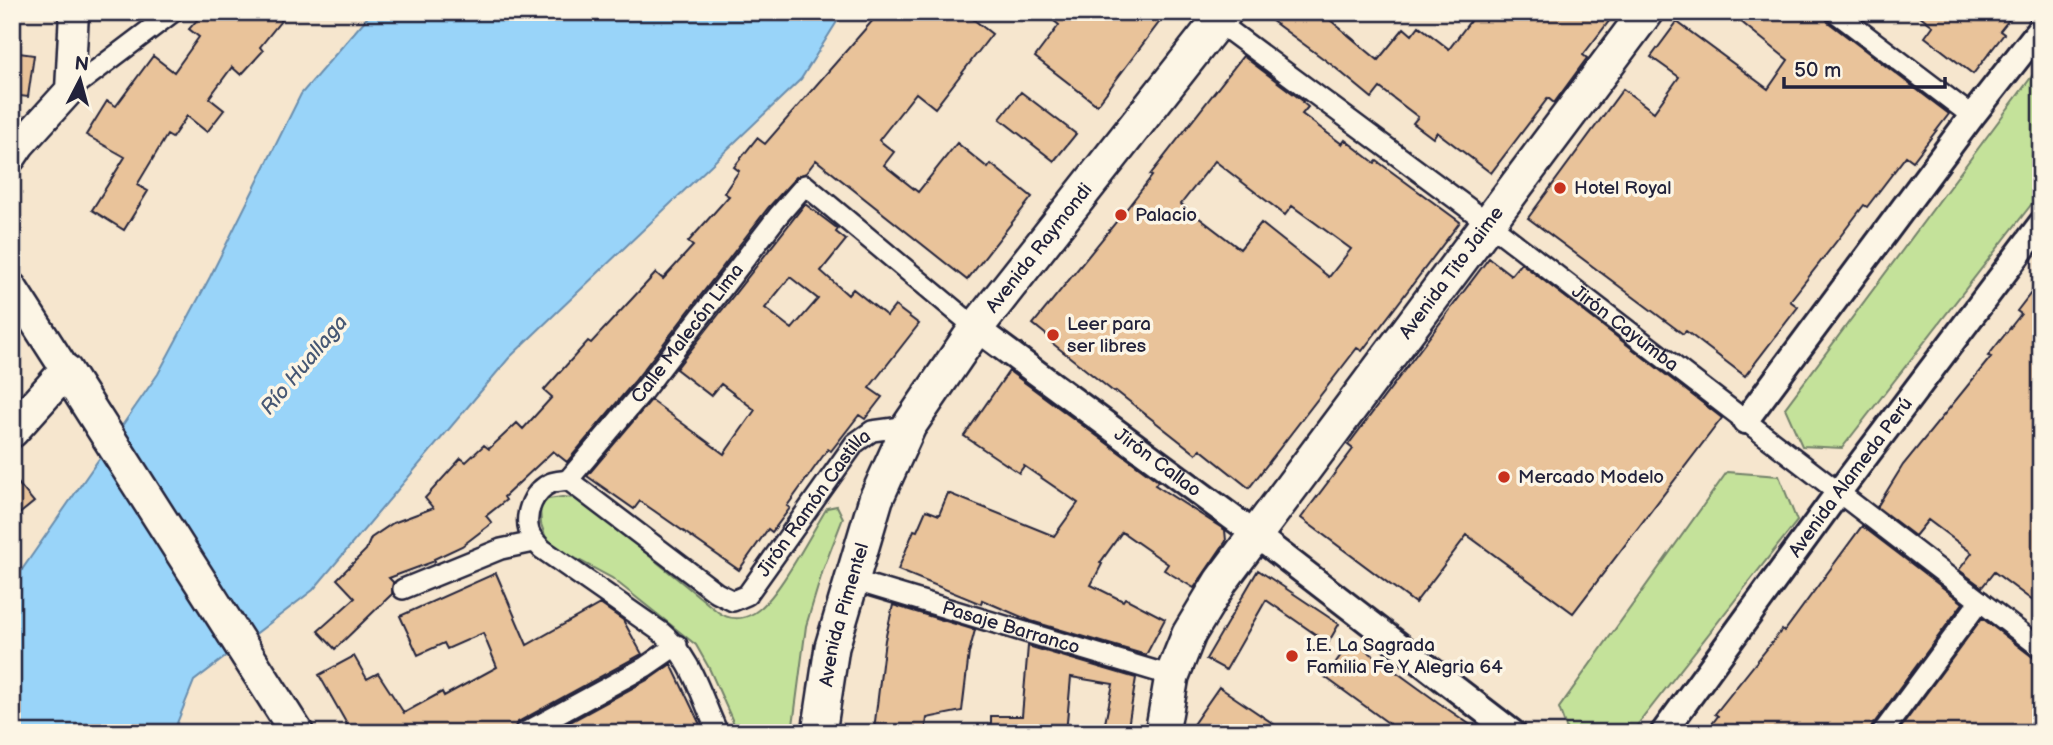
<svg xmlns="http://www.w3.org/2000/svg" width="2053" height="745" viewBox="0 0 2053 745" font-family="'Balsamiq Sans',sans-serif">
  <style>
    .green { fill: #c4e29a; stroke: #73826a; stroke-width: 2 }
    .water { fill: #99d4f9; stroke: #698dad; stroke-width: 2 }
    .building { fill: #e9c39a; stroke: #22223b; stroke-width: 2; fill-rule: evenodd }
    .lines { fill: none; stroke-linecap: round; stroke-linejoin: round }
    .minor-casing { stroke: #22223b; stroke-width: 24 }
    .tertiary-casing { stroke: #22223b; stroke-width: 30 }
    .secondary-casing { stroke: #22223b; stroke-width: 33 }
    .primary-casing { stroke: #22223b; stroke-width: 37 }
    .trunk-casing { stroke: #22223b; stroke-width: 38 }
    .minor { stroke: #fcf5e5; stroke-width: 19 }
    .tertiary { stroke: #fcf5e5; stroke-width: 24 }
    .secondary { stroke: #fcf5e5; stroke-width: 28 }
    .primary { stroke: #fcf5e5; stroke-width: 32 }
    .trunk { stroke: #fcf5e5; stroke-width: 33 }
    .poi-dot { fill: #c8321e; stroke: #fcf5e5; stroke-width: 2.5 }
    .labels { text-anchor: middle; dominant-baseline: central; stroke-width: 7; stroke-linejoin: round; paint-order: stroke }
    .poi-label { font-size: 19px; fill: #22223b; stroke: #fcf5e5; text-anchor: start }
    .street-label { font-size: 19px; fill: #22223b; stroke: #fcf5e5 }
    .water-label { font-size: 21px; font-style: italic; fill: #465774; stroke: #fcf5e5 }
  </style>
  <rect width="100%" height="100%" fill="#f6e6ce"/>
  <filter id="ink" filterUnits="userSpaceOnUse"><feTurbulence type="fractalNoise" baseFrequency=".0143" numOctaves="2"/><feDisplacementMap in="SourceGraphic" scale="14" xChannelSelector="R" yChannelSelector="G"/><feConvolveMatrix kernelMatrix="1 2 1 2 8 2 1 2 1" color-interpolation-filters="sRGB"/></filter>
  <g filter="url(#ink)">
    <path class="green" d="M 2041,64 L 2041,192 L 1842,448 L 1802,446 L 1785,408 Z
      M 1727,472 L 1779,476 L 1797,521 L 1631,733 L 1568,733 L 1559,708 Z
      M 562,497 L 575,498 L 587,505 L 718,612 C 729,620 742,620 754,613 C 778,599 811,533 827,508 L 837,506 L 843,518 L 823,570 L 806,626 L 792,733 L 738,733 L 709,668 L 696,645 L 612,578 L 560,550 L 546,538 L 541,524 L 540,507 L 548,499 Z"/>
    <path class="water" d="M 372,12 L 843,12 L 801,79 L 509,358 L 313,590 L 194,681 L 173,733 L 12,733 L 12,584 L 158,374 L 210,277 L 301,94 Z"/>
    <path class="building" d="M 204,12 L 288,12 L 260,47 L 263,51 L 241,75 L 232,67 L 209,98 L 224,110 L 207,132 L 187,116 L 172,138 L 167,135 L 137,185 L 148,191 L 124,230 L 92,210 L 125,157 L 86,135 L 107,101 L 116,106 L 153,56 L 174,72 L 199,37 L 189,29 Z
      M 880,12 L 964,12 L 992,34 L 935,108 L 916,93 L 879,140 L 894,152 L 884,165 L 918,192 L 957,143 L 988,168 L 991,164 L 1032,197 L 967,280 L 816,160 L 806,173 L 796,177 L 768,208 L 634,382 L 567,462 L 553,451 L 504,497 L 506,500 L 486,516 L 492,523 L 462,546 L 434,559 L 435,561 L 389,578 L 393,582 L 392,594 L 335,649 L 318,631 L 355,598 L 337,579 L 366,550 L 371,538 L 393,523 L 433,508 L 425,498 L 461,458 L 466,462 L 484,445 L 489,449 L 517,423 L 523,429 L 552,397 L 544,390 L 588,341 L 591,343 L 656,273 L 663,279 L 693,246 L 688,242 L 729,196 L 724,193 L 739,171 L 734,167 L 757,138 L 765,144 Z
      M 1043,12 L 1167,12 L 1097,105 L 1035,57 L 1059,25 Z
      M 1260,12 L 1334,12 L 1329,19 L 1378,60 L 1404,28 L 1412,35 L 1419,26 L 1449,49 L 1477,12 L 1616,12 L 1583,55 L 1587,58 L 1554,103 L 1548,98 L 1491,173 L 1437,132 L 1433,138 L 1413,123 L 1418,117 L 1380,88 L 1372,98 L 1332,65 Z
      M 1729,12 L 1823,12 L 1828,22 L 1949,114 L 1913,161 L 1906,156 L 1867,207 L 1864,205 L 1839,238 L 1790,301 L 1798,307 L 1745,376 L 1686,331 L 1683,334 L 1528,218 L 1623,89 L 1654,112 L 1679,77 L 1651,57 L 1677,22 L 1768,89 L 1788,60 Z
      M 1915,12 L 2015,12 L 2000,31 L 2004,34 L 1973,74 L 1925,37 L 1933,26 Z
      M 12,52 L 34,55 L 28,97 L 12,95 Z
      M 1243,56 L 1303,101 L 1302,102 L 1308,107 L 1302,114 L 1342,144 L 1345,140 L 1375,163 L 1377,161 L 1460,222 L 1362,351 L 1357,348 L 1249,488 L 1200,449 L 1196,454 L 1116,391 L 1115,393 L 1052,343 L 1054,341 L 1033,324 L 1121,216 L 1152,176 L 1150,175 ZM 1215,161 L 1285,215 L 1292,206 L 1351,249 L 1329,277 L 1261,223 L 1240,249 L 1181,204 Z
      M 1021,92 L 1076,134 L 1054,161 L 1000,119 Z
      M 805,204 L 838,229 L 836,232 L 846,240 L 821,271 L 848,295 L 853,289 L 887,316 L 895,306 L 919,324 L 869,388 L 882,397 L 865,419 L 859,415 L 831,451 L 828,449 L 787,506 L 790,508 L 772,532 L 768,529 L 739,570 L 640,501 L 634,509 L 587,476 L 651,400 L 724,454 L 755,410 L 721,384 L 711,396 L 676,369 ZM 790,277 L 818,299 L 792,329 L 765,308 Z
      M 1489,258 L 1511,275 L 1521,263 L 1722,418 L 1573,613 L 1467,535 L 1415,603 L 1301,518 L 1353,449 L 1348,445 Z
      M 2041,280 L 2041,607 L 1994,572 L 1982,587 L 1959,570 L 1972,553 L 1928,520 L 1915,536 L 1877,507 L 1903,465 L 1991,357 L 1988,356 L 2021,314 L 2017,311 Z
      M 1009,371 L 1158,481 L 1155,485 L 1225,530 L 1226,541 L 1194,588 L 1164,570 L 1168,564 L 1122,532 L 1100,563 L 1102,564 L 1091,585 L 1123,601 L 1125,598 L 1165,619 L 1146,655 L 1031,621 L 982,600 L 981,604 L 898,570 L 914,530 L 917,531 L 926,510 L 939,515 L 948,493 L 1054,536 L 1078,503 L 1024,466 L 1019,473 L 964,436 Z
      M 12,476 L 34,502 L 12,520 Z
      M 1862,526 L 1963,603 L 1872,726 L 1870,733 L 1705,733 L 1718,716 L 1715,714 L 1782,630 L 1784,632 Z
      M 1258,570 L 1339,624 L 1328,643 L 1266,600 L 1226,670 L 1206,659 Z
      M 496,573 L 527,645 L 600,604 L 623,620 L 642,654 L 518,722 L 512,733 L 352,733 L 319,675 L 354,656 L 367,679 L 378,673 L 404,713 L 442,692 L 444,696 L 497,667 L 483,633 L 447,649 L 444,643 L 418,655 L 400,616 Z
      M 893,605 L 975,630 L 969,653 L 962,711 L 927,718 L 925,733 L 878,733 L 879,729 L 874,730 L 885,640 Z
      M 1982,618 L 2034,658 L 2041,660 L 2041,733 L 1897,733 Z
      M 1352,640 L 1439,703 L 1482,733 L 1402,733 L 1325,677 Z
      M 1028,646 L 1136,678 L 1127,733 L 1103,733 L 1113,684 L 1071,677 L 1066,733 L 991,733 L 991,716 L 1022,716 Z
      M 671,664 L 704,733 L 550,733 L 651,678 Z
      M 1219,687 L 1287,733 L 1187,733 Z"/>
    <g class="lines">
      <defs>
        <g id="minor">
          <path d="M 1835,12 L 1972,116"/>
          <path id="s1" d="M 1211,17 L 1487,222 L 2041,648"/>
          <path d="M 70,90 L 173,12"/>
          <path id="s2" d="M 568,480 L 644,390 L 778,216 L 805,185 L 976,328"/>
          <path id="s3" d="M 852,580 L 1172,676"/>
          <path d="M 403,589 L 501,549 L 534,542"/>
          <path d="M 524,733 L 645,667 L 677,645"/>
          <path id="s4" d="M 718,733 C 700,695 693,659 661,632 L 542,549 C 537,544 531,538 529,531 C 524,513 534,490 551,483 C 556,481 563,481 568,480 L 717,593 L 733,601 L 747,595 L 855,443 L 872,431 L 909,426"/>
          <path d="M 1882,733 L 1980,601"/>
        </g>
        <g id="tertiary">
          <path id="s5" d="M 976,328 L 1256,535 L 1513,733"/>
          <path d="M 1745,421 L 1972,116 L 2041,28"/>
          <path id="s6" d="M 1663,733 L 1838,493 L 2041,224"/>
        </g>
        <path id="secondary" d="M 12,157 L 20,145 L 70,90 L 74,12
          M 12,287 L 66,371"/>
        <path id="primary" d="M 12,431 L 66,371 L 297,733"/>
        <g id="trunk">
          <path id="s7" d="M 819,733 L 832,647 L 876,499 L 909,426 L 976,328 L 1225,12"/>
          <path id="s8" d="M 1162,733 L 1172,676 L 1189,634 L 1221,581 L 1646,12"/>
        </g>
      </defs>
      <use href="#minor" class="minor-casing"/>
      <use href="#tertiary" class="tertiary-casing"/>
      <use href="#secondary" class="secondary-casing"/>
      <use href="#primary" class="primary-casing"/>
      <use href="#trunk" class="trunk-casing"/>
      <use href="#minor" class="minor"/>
      <use href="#tertiary" class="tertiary"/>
      <use href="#secondary" class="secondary"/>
      <use href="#primary" class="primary"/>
      <use href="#trunk" class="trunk"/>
    </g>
  </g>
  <g class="poi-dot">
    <circle cx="1560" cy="188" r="7"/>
    <circle cx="1121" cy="215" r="7"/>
    <circle cx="1053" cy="335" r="7"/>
    <circle cx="1504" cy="477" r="7"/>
    <circle cx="1292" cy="656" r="7"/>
  </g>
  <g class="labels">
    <g class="poi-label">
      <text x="1574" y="188">Hotel Royal</text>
      <text x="1135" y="215">Palacio</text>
      <text x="1067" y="324">Leer para<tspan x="1067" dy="22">ser libres</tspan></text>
      <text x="1518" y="477">Mercado Modelo</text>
      <text x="1306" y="645">I.E. La Sagrada<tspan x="1306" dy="22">Familia Fe Y Alegria 64</tspan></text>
    </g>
    <g class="street-label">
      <text stroke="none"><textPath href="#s7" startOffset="542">Avenida Raymondi</textPath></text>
      <text stroke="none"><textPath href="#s8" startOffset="550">Avenida Tito Jaime</textPath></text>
      <text stroke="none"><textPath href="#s1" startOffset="518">Jirón Cayumba</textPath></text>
      <text stroke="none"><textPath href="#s2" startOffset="189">Calle Malecón Lima</textPath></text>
      <text stroke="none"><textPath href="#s5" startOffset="226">Jirón Callao</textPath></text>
      <text stroke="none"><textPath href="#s6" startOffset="317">Avenida Alameda Perú</textPath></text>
      <text stroke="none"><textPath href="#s4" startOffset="693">Jirón Ramón Castilla</textPath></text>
      <text stroke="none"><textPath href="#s7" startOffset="121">Avenida Pimentel</textPath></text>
      <text stroke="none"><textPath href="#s3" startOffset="166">Pasaje Barranco</textPath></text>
    </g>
    <g class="water-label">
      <text transform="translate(304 365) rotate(-50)">Río Huallaga</text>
    </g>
  </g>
  <rect width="2053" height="745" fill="none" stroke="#fcf5e5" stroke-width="42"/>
  <rect x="21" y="21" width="2011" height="703" fill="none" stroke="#22223b" stroke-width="2.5" filter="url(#ink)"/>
  <g transform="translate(80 80) rotate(6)" stroke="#fcf5e5" stroke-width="5" paint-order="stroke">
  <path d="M0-5L12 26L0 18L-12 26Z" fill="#22223b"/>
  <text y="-10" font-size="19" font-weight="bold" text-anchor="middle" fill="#22223b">N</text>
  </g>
  <path d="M1784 77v10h161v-10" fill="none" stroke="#22223b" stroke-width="3.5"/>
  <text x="1794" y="77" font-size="21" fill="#22223b" stroke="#fcf5e5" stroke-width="5" paint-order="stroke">50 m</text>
</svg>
